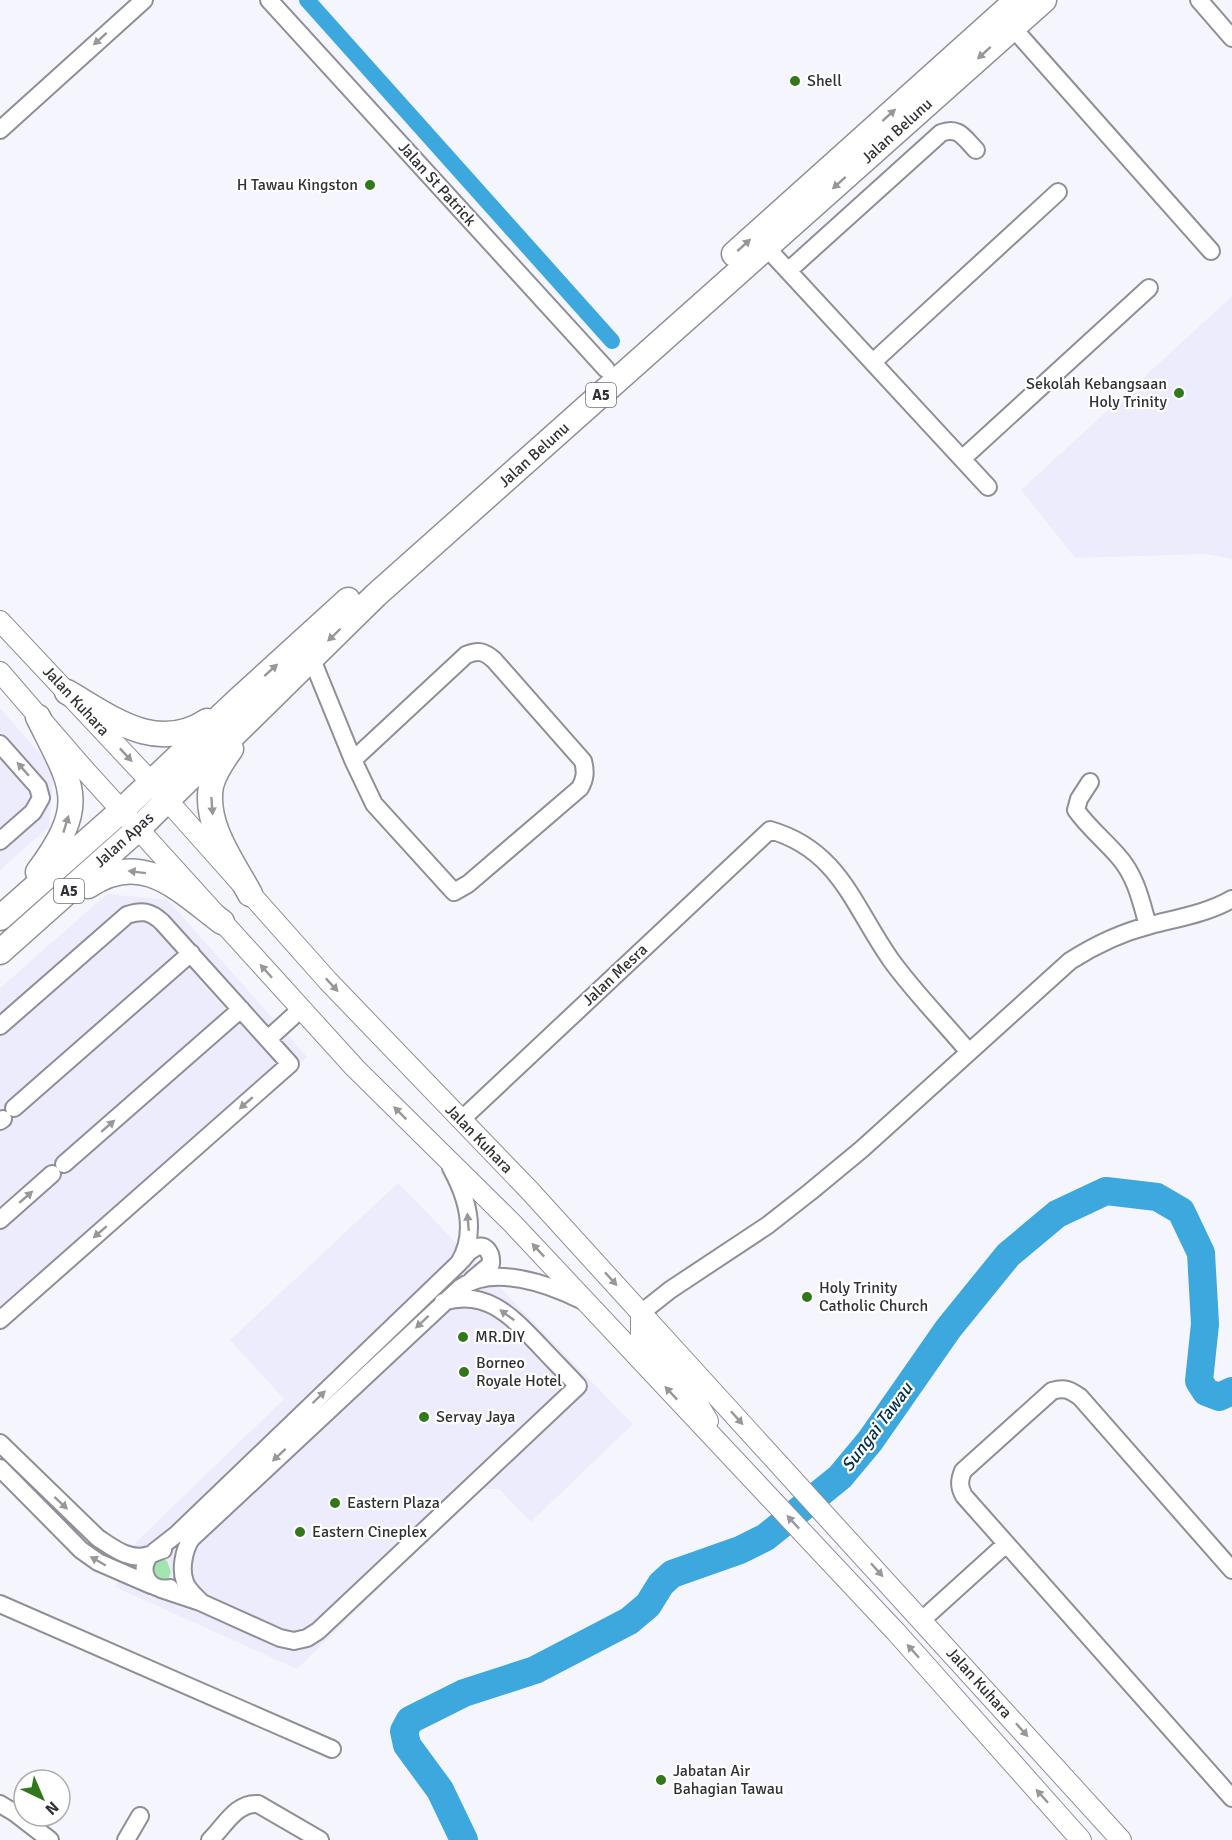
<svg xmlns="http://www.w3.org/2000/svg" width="1232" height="1840" viewBox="0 0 1232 1840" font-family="Signika,sans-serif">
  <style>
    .built { fill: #edecfd }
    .green { fill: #a2e5af }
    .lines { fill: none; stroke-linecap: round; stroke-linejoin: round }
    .canal { stroke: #3ca8dd; stroke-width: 16 }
    .river { stroke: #3ca8dd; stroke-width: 28 }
    .minor-casing { stroke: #8f8f97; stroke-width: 20 }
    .major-casing { stroke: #8f8f97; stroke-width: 22 }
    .highway-casing { stroke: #8f8f97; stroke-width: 27 }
    .minor { stroke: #fff; stroke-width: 16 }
    .major { stroke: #fff; stroke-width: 20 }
    .highway { stroke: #fff; stroke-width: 24 }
    .oneway { fill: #98989a }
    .poi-dot { fill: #32781b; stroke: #fff; stroke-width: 2 }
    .labels { text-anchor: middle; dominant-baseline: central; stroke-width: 4.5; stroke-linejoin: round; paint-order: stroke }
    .shield { fill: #fff; stroke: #707072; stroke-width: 1.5 }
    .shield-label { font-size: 15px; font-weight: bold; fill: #323236 }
    .poi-label { font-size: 16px; fill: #323236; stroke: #fff; text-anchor: start }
    .street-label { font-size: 16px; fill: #323236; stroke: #fff }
    .water-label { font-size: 18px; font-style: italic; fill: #023248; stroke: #fff }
  </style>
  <rect width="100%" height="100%" fill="#f5f5fe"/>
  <path class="built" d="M 1232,296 L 1232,559 L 1206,554 L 1075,558 L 1021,490 Z
    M 0,708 L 54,770 L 49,827 L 0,870 Z
    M 107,894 L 168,900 L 307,1057 L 0,1331 L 0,988 Z
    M 398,1183 L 633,1424 L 531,1522 L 499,1489 L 480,1489 L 297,1669 L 115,1587 L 136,1542 L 284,1399 L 230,1340 Z"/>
  <path class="green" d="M 160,1558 L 167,1561 L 171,1572 L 168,1580 L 159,1584 L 146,1566 Z"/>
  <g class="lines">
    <path class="canal" d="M 307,0 L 612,341"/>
    <path class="river" d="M 464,1840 L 440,1790 L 407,1745 L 404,1731 L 410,1720 L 464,1693 L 535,1670 L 629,1621 L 648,1605 L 661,1584 L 672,1574 L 740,1550 L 766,1537 L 840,1477 L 870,1441 L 948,1329 L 1008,1255 L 1057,1214 L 1106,1191 L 1157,1197 L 1181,1211 L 1201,1253 L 1205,1324 L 1199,1381 L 1206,1392 L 1219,1397 L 1232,1391"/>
    <defs>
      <path id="minor" d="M 269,0 L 606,369
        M 1199,0 L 1232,38
        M 1013,28 L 1211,251
        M 0,130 L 144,0
        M 766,247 L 988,487
        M 788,271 L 941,133 C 959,126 964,138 976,150
        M 873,362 L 1058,192
        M 962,459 L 1149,288
        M 311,657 L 353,760 L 374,804 L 454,892 L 468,884 L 580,788 C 585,779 586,772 583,761 L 494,660 C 484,651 478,650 466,655 L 353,760
        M 0,744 L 38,787 L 41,798 L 33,812 L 0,841
        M 1090,782 L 1079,799 L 1076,810 C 1088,827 1104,840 1118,856 C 1136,876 1141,901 1148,926
        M 0,1026 L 127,915 C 142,910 150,911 162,922 L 290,1064 L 0,1320
        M 268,1039 L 301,1009
        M 14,1108 L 191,953
        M 461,1120 L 770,830 C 840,850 854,908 891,960 C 914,992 943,1021 968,1051
        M 0,1121 L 3,1119
        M 64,1164 L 241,1009
        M 0,1220 L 52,1174
        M 462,1260 C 465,1256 469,1251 473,1249 C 485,1241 492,1253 491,1264 L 472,1280
        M 641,1313 L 670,1290 L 768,1225 L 810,1192 L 862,1149 L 1070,961 C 1095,945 1123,932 1151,925 C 1178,918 1208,913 1232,899
        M 0,1443 L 98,1538 C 112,1547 130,1562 149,1555 C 154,1554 157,1551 163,1550
        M 0,1468 L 81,1550 L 98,1562 L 151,1585
        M 154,1552 L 177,1534 L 459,1263 C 478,1232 467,1197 451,1168
        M 150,1555 C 137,1572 149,1592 170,1588
        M 1232,1570 L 1080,1397 C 1070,1390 1065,1387 1052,1391 L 963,1471 C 959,1481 959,1487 964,1496 L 1232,1798
        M 161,1589 L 200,1602 L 280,1638 L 294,1641 L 307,1638 L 318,1631 L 578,1386 C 565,1372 552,1359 539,1345 C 512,1317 486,1288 443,1302
        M 200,1601 C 195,1596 187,1589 185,1582 C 180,1569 184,1550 191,1539 L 460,1288 C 494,1264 548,1284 581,1300
        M 0,1604 L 332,1749
        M 922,1620 L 1006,1544
        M 0,1804 L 15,1813 L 50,1840
        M 126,1840 L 140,1816
        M 210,1840 C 224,1827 236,1802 258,1804 L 320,1840"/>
      <path id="major" d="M 0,621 L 151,782 L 328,981 L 530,1191 L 1121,1840
        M 0,672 L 82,767 L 355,1068 L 513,1224 L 896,1632 L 1081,1840
        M 641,1313 L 641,1335 L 688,1387 L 708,1421"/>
      <path id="highway" d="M 734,254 L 1017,0
        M 67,692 C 112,718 156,754 207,721
        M 38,717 C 73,787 89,803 38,872
        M 231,749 C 223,760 214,773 211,786 C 204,825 233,862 250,894
        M 88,886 C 143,849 179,890 222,922
        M 0,918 L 121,811 L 237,701 L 348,600
        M 0,952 L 138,829 L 376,595 L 1044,0"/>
    </defs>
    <use href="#minor" class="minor-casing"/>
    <use href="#major" class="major-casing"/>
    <use href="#highway" class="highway-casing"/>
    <use href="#minor" class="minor"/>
    <use href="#major" class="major"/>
    <use href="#highway" class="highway"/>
  </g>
  <defs><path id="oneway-solid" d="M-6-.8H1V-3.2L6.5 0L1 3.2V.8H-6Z" transform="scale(1.5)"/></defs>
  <g class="oneway">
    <use href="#oneway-solid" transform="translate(100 39) rotate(138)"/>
    <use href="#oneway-solid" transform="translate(984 53) rotate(138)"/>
    <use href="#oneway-solid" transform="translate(889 115) rotate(-42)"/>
    <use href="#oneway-solid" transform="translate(839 183) rotate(138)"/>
    <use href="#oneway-solid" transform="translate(744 245) rotate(-42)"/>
    <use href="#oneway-solid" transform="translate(334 635) rotate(136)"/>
    <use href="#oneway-solid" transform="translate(271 670) rotate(-42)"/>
    <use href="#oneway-solid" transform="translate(126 755) rotate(47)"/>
    <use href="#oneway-solid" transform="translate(23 769) rotate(-131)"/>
    <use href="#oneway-solid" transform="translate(212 806) rotate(86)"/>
    <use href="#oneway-solid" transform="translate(66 824) rotate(-73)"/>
    <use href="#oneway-solid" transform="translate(137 872) rotate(-173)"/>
    <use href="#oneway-solid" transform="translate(266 971) rotate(-132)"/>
    <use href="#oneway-solid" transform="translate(332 985) rotate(47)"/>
    <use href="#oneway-solid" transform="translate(246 1103) rotate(139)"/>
    <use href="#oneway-solid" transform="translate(400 1113) rotate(-135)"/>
    <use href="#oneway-solid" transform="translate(108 1126) rotate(-41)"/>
    <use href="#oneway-solid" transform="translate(26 1197) rotate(-41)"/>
    <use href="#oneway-solid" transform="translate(468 1222) rotate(-95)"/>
    <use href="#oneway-solid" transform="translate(100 1232) rotate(139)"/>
    <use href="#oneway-solid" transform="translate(538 1250) rotate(-133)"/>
    <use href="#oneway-solid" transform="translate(611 1279) rotate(48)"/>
    <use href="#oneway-solid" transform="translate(507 1315) rotate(-144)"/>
    <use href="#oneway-solid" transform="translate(422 1322) rotate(137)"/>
    <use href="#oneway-solid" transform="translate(671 1393) rotate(-133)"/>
    <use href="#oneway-solid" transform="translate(319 1397) rotate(-44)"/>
    <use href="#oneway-solid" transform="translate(737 1418) rotate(48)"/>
    <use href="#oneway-solid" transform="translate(279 1455) rotate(137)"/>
    <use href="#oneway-solid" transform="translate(61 1503) rotate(43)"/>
    <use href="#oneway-solid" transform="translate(793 1522) rotate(-133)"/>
    <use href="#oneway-solid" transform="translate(98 1561) rotate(-150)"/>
    <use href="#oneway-solid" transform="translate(877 1570) rotate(48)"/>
    <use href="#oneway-solid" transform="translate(913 1651) rotate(-132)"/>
    <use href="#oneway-solid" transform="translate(1022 1730) rotate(48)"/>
    <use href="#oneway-solid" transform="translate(1042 1796) rotate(-132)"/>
  </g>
  <g class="poi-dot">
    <circle cx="795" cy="81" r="6"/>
    <circle cx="370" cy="185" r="6"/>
    <circle cx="1179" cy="393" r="6"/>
    <circle cx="807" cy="1297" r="6"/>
    <circle cx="463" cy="1337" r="6"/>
    <circle cx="464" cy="1372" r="6"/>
    <circle cx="424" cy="1417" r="6"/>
    <circle cx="335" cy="1503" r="6"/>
    <circle cx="300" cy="1532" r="6"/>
    <circle cx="661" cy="1780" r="6"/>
  </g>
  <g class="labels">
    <g class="shield">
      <rect x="586" y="383" width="30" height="24" rx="4.5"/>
      <rect x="54" y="879" width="30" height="24" rx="4.5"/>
    </g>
    <g class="shield-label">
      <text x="601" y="395">A5</text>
      <text x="69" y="891">A5</text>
    </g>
    <g class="poi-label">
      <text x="807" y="81">Shell</text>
      <text x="358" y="185" text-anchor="end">H Tawau Kingston</text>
      <text x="1167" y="384" text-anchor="end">Sekolah Kebangsaan<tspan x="1167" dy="18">Holy Trinity</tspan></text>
      <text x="819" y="1288">Holy Trinity<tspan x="819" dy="18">Catholic Church</tspan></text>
      <text x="475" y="1337">MR.DIY</text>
      <text x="476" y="1363">Borneo<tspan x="476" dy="18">Royale Hotel</tspan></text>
      <text x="436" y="1417">Servay Jaya</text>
      <text x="347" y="1503">Eastern Plaza</text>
      <text x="312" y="1532">Eastern Cineplex</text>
      <text x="673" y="1771">Jabatan Air<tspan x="673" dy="18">Bahagian Tawau</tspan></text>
    </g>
    <g class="street-label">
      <text transform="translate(897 131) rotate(-42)">Jalan Belunu</text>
      <text transform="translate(437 184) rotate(48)">Jalan St Patrick</text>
      <text transform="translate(534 455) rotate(-42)">Jalan Belunu</text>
      <text transform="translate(76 701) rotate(47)">Jalan Kuhara</text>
      <text transform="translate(124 840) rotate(-42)">Jalan Apas</text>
      <text transform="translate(615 975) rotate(-43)">Jalan Mesra</text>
      <text transform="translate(479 1139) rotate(46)">Jalan Kuhara</text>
      <text transform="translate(979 1683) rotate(48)">Jalan Kuhara</text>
    </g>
    <g class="water-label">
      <text transform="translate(877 1427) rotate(-53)">Sungai Tawau</text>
    </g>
  </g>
  <g transform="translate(42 1798) rotate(136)"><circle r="28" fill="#ffffff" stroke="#adadaf" stroke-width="1.5"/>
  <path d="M0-4.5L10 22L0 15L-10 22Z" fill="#32781b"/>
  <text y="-9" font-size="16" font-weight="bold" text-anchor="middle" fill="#323236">N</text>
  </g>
</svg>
